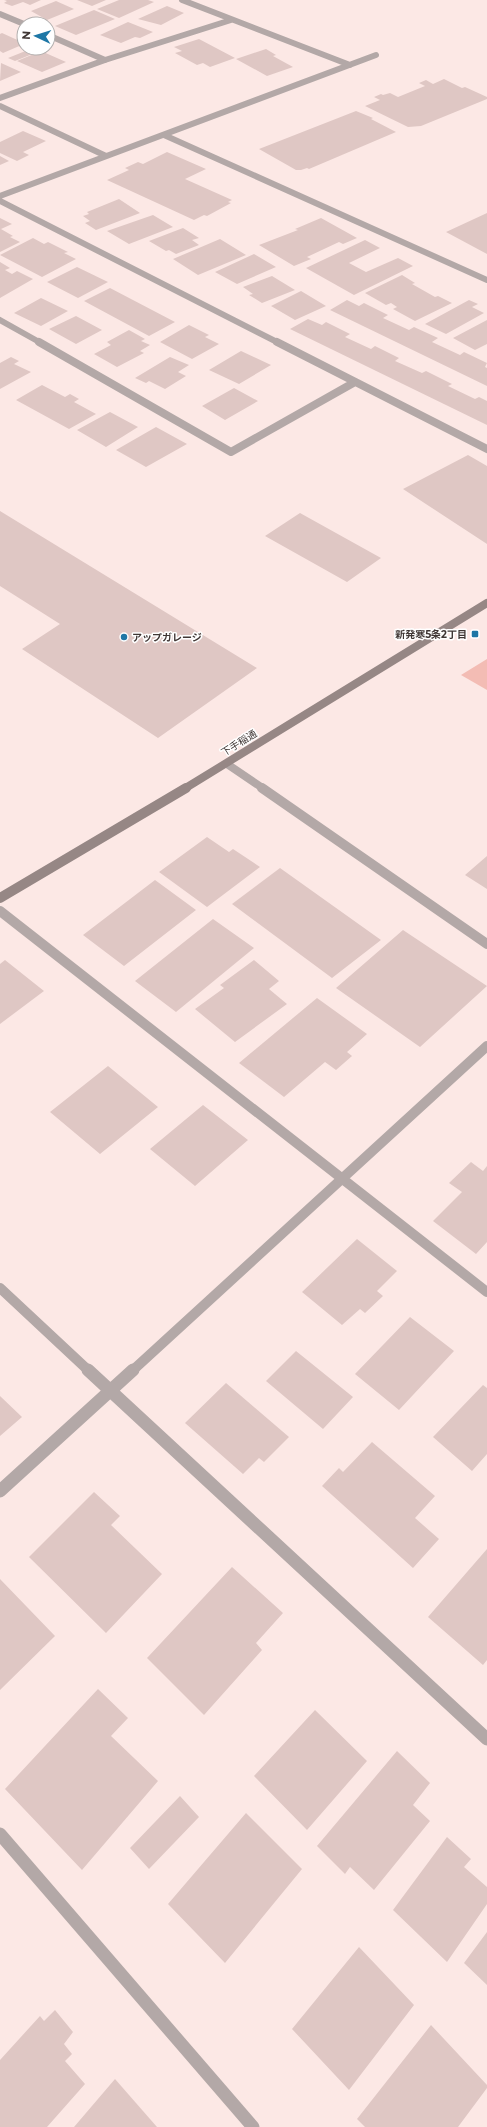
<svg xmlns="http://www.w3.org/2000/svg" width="487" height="2127" viewBox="0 0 487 2127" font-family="Montserrat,'Noto Sans JP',sans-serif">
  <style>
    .green { fill: #f3bcb4 }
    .building { fill: #dfc7c4 }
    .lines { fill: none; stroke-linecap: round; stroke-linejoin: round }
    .street-far3 { stroke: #b3a8a7; stroke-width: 6 }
    .street-far2 { stroke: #b3a8a7; stroke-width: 8 }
    .street-far1 { stroke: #b3a8a7; stroke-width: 10 }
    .street { stroke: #b3a8a7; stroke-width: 13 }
    .secondary-far1 { stroke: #968785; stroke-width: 8 }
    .secondary { stroke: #968785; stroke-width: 10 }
    .poi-dot { fill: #1e77a6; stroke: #fff; stroke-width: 1.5 }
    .labels { text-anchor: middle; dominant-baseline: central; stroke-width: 3; stroke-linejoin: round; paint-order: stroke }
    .poi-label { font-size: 10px; font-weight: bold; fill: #3f3634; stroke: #fff; text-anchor: end }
    .street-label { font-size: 10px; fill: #3f3634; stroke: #fff }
  </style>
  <rect width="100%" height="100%" fill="#fce8e5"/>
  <path class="green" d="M 487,659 L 487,690 L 461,675 Z"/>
  <path class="building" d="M 4,0 L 41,0 L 30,5 L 23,2 L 12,6 L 4,3 L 7,1 Z
    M 77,0 L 106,0 L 92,6 Z
    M 119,0 L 148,0 L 154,2 L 119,18 L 97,9 Z
    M 56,1 L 74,9 L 47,20 L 31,11 Z
    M 167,6 L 184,13 L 161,25 L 138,19 Z
    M 94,10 L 115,19 L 76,35 L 55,26 Z
    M 128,22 L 153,32 L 140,38 L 135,37 L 121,43 L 100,35 Z
    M 2,33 L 24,43 L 24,44 L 3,53 L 0,51 L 0,34 Z
    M 199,39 L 235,58 L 210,67 L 203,63 L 197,65 L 175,53 L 182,51 L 174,47 Z
    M 266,49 L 276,55 L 273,56 L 293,67 L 267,76 L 236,59 Z
    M 28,50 L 35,53 L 15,61 L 8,58 Z
    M 41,51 L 66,62 L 42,72 L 17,61 Z
    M 1,63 L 21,72 L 0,81 Z
    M 444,79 L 462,88 L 465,87 L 487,97 L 487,99 L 421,126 L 408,127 L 365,106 L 380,100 L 374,97 L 381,94 L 383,95 L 390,93 L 398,97 L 425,86 L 419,83 L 426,80 L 433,84 Z
    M 356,111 L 373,118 L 371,119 L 396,132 L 309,169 L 307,168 L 301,170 L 296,170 L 259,149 Z
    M 23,131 L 46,141 L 23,152 L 29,155 L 17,161 L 0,153 L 0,142 Z
    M 167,152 L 206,169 L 185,179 L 232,200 L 228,202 L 231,203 L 207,216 L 204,215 L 194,220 L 107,180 L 129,170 L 125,168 L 138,162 L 143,164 Z
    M 0,156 L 9,161 L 0,165 Z
    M 119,199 L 140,213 L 96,230 L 85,223 L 90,221 L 83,216 L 89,214 L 87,212 Z
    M 487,213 L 487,254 L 446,232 Z
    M 153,215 L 173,227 L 129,244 L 107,231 Z
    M 0,218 L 12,224 L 1,229 L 13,236 L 10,237 L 20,242 L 0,252 Z
    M 321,218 L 357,238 L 343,244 L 339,242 L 307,257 L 311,259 L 294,266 L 259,245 L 298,230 L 295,229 Z
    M 183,228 L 199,238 L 192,240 L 199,245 L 176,254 L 169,250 L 166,251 L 149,241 Z
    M 33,238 L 44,244 L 48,242 L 68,252 L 64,253 L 76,259 L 42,277 L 0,255 Z
    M 220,239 L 246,255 L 198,275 L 173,259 Z
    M 365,240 L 380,248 L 349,263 L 366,272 L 398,258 L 413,266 L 354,295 L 306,268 Z
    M 254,254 L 276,267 L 237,284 L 215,272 Z
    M 0,262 L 10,268 L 5,270 L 12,274 L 17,271 L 33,279 L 0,298 Z
    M 77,267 L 108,282 L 78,298 L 47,282 Z
    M 402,275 L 415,283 L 412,284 L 435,297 L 438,296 L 452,303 L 415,321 L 393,309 L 397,307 L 391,303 L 386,305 L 365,293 Z
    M 272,276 L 295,290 L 262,303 L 249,295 L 253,294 L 243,287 Z
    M 110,288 L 175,322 L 149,336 L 84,301 Z
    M 301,291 L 326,306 L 295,320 L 271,306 Z
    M 41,298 L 68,311 L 41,326 L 14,313 Z
    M 347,300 L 359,306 L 364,303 L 388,315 L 383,318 L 409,330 L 414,327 L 438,338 L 432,342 L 460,355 L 464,352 L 487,363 L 485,367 L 487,368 L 487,386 L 330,310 Z
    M 469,300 L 478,304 L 472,307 L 484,313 L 446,334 L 425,324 Z
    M 76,316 L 102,330 L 76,344 L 49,329 Z
    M 308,319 L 322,325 L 326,322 L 350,334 L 345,337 L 371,349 L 375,346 L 399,358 L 395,361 L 422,373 L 426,371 L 452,384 L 448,386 L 475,399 L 479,397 L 487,401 L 487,425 L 290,329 Z
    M 487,320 L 487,344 L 475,350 L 453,338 Z
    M 189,325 L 209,335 L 205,337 L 219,344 L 192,359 L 160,342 Z
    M 129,330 L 145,339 L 141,341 L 150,345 L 140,351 L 144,353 L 117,367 L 94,354 L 111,345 L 107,342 Z
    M 241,351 L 271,365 L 239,384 L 209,370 Z
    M 11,357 L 19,361 L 14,364 L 31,372 L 0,389 L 0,363 Z
    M 170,357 L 189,365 L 178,372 L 186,376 L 165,389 L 149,381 L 146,383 L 135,378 Z
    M 42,385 L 65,397 L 70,394 L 79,399 L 74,402 L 96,414 L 69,429 L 16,400 Z
    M 234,388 L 258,401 L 225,420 L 202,406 Z
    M 110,412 L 138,427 L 106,447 L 77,430 Z
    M 156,427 L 187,444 L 146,467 L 116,450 Z
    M 468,455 L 487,466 L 487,544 L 403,489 Z
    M 0,511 L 257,668 L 158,738 L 22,649 L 60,624 L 0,586 Z
    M 300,513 L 381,558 L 347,582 L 265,536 Z
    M 207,837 L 229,852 L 233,849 L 260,867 L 207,907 L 159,872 Z
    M 487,856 L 487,889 L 465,875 Z
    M 280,868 L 381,940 L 332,978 L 232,904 Z
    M 155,880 L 196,910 L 124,966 L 83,935 Z
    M 213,919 L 254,948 L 176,1012 L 135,981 Z
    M 403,930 L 487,986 L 420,1047 L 336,988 Z
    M 5,960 L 44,991 L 0,1024 L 0,964 Z
    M 254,960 L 279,981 L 269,989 L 287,1004 L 235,1042 L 195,1009 L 224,988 L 220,985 Z
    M 317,998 L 367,1034 L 347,1052 L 352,1056 L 336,1070 L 325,1062 L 284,1097 L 239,1063 Z
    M 108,1066 L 158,1107 L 100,1154 L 50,1112 Z
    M 203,1105 L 248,1140 L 195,1186 L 150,1149 Z
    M 471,1162 L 483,1171 L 487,1166 L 487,1242 L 476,1254 L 433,1221 L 462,1192 L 449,1183 Z
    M 357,1239 L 397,1271 L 377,1291 L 383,1296 L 365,1313 L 360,1309 L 342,1325 L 302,1292 Z
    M 410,1317 L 454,1351 L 399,1410 L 355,1374 Z
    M 296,1351 L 353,1397 L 323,1429 L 266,1381 Z
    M 226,1383 L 289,1437 L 264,1462 L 259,1458 L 243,1474 L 185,1423 Z
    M 483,1385 L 487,1388 L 487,1454 L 472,1471 L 433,1437 Z
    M 0,1396 L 22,1417 L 0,1436 Z
    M 372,1442 L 435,1496 L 415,1518 L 439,1539 L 413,1568 L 322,1486 L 339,1468 L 343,1472 Z
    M 94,1492 L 120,1516 L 111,1525 L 162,1574 L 106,1633 L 29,1557 Z
    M 487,1549 L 487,1660 L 483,1665 L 428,1617 Z
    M 232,1567 L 283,1613 L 256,1643 L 262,1650 L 204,1715 L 147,1658 Z
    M 0,1579 L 55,1636 L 0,1690 Z
    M 98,1689 L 128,1718 L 111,1736 L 158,1781 L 82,1870 L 5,1789 Z
    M 315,1710 L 367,1761 L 307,1830 L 254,1776 Z
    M 397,1751 L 430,1783 L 413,1805 L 430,1821 L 374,1890 L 350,1867 L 345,1874 L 317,1846 Z
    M 180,1796 L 199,1817 L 149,1869 L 130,1848 Z
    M 246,1813 L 302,1869 L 225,1963 L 168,1904 Z
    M 447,1837 L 471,1859 L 464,1867 L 487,1887 L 487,1904 L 447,1962 L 393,1910 Z
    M 487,1932 L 487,1985 L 464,1963 Z
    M 359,1947 L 414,2005 L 349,2090 L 292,2029 Z
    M 55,2010 L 73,2032 L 64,2044 L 72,2054 L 65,2061 L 85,2084 L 47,2127 L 0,2127 L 0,2060 L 40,2016 L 44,2021 Z
    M 431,2025 L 487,2085 L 487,2088 L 458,2127 L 365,2127 L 357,2119 Z
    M 115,2079 L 157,2127 L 74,2127 Z"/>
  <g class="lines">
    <path class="street-far3" d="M 182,0 L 350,65
      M 0,14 L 24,24
      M 48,35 L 105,60
      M 0,98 L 105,60 L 231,20
      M 0,106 L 106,156
      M 164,135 L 487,280
      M 0,196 L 376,55
      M 0,201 L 279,343
      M 0,320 L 41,343"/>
    <path class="street-far2" d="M 39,342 L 231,452 L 355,382
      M 277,342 L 487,449
      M 227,764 L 264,789"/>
    <path class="street-far1" d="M 262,788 L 487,944
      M 0,911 L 487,1292
      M 0,1288 L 89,1371
      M 132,1371 L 487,1046"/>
    <path class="street" d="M 88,1370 L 487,1739
      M 0,1491 L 133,1370
      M 0,1834 L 253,2127"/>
    <path class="secondary-far1" d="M 184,789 L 487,603"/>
    <path class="secondary" d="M 0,898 L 186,788"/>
  </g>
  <g class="poi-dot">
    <rect x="471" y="630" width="8" height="8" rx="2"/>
    <circle cx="124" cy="637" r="4"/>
  </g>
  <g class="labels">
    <g class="poi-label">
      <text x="467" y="634">新発寒5条2丁目</text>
      <text x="132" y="637" text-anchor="start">アップガレージ</text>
    </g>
    <g class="street-label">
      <text transform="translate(239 743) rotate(-32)">下手稲通</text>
    </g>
  </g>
  <g transform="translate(36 36) rotate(274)"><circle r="19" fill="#ffffff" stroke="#b2afae"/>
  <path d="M0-3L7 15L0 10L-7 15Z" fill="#1e77a6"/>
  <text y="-6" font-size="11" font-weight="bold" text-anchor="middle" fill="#3f3634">N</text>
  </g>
</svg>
